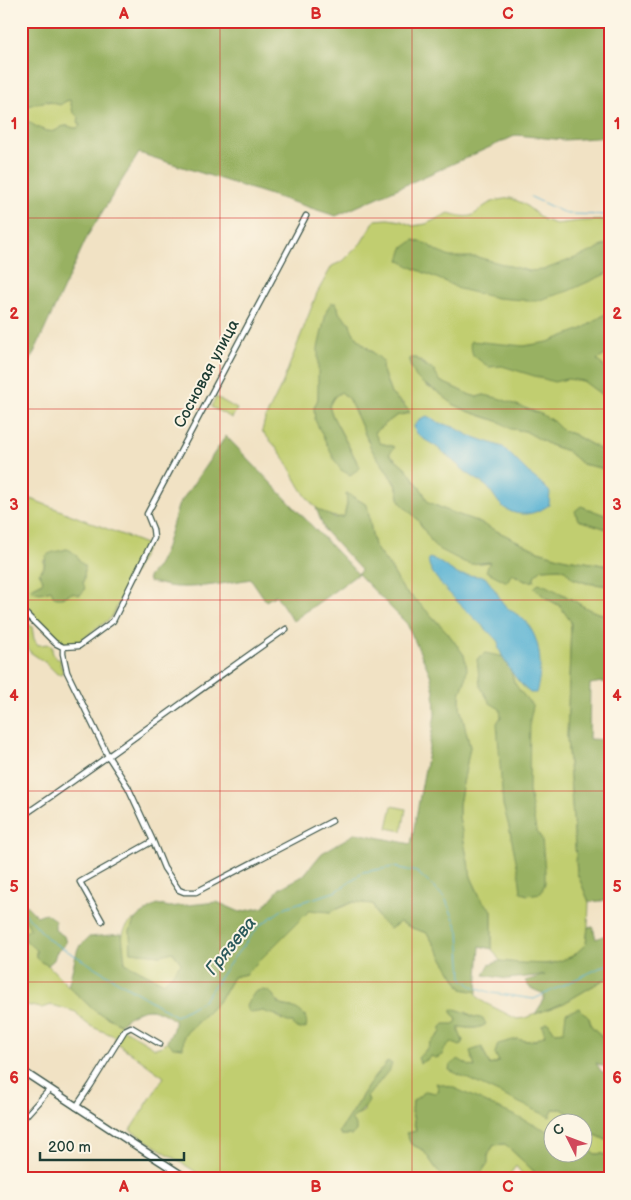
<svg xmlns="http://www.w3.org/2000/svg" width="631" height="1200" viewBox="0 0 631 1200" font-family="'Balsamiq Sans',sans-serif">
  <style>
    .green { fill: #c1ce70; stroke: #708652; fill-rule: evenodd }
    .forest { fill: #98b162; stroke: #5c774b; fill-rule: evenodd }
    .water { fill: #55b1d3; stroke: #3a7784 }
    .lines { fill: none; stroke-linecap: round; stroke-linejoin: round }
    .stream { stroke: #55b1d3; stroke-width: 1 }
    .street-casing { stroke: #3e564a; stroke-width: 7 }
    .secondary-casing { stroke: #3e564a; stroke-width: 9 }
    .street { stroke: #fff; stroke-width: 4.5 }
    .secondary { stroke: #fff; stroke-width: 6 }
    .grid { fill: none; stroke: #d62828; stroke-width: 1; stroke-opacity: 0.55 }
    .labels { text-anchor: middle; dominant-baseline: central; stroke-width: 4; stroke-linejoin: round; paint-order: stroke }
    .street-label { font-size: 16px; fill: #1f3d34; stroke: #fcf5e5 }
    .water-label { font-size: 18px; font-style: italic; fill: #2c5a5c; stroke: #fcf5e5 }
    .neatline { fill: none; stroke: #d62828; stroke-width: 2 }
    .grid-label { font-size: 16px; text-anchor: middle; font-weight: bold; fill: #d62828 }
  </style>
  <rect width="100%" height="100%" fill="#fcf5e5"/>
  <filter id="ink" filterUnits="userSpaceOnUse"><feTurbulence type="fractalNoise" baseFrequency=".02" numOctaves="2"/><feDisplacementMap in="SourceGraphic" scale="10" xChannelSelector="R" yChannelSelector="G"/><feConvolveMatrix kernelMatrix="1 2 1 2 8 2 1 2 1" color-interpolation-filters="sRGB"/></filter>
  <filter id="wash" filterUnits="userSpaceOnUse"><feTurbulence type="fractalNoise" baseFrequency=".0096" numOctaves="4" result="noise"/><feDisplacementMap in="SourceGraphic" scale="20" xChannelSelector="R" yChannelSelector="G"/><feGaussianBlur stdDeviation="1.12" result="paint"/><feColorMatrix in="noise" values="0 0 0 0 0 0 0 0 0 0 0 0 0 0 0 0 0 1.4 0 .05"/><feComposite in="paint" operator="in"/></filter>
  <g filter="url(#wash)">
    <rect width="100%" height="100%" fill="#f1e2c4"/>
    <path class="green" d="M 70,100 L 73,112 L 79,118 L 80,125 L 78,128 C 72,129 72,126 66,126 C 61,126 59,129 55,131 C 46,134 27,123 23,115 L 23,111 C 29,102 46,99 56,104 Z
      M 511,198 L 524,204 L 544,220 L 556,224 L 581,221 L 610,220 L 610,455 L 573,434 L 563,431 L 553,421 L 484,395 L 477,397 L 470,395 L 440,381 L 433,370 L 416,358 L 426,386 L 438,392 L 453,404 L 467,411 L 500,422 L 511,428 L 525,431 L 550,445 L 567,451 L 582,464 L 601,468 L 610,473 L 610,566 L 566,559 L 538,551 L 476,521 L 448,511 L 428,502 L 423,492 L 406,468 L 389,453 L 394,447 L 380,443 L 374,432 L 396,416 L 409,413 L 404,404 L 391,394 L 382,368 L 373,352 L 360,341 L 351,330 L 350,323 L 339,313 L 338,307 L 319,379 L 318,399 L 314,408 L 350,475 L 360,467 L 333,417 L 329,406 L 334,397 L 341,392 L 348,398 L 357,416 L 372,450 L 385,468 L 397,488 L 400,502 L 417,519 L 426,531 L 471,564 L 490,562 L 525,581 L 534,581 L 534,576 L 542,569 L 560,568 L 565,569 L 572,578 L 586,583 L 610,586 L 610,615 C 591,614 576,602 561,593 L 546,598 L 560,606 L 571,621 L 567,737 L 577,873 L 589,902 L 588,927 L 586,944 C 582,948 578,952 574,955 C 554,968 523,964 500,961 L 492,949 L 492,910 L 482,901 L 471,877 L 459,817 L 459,804 L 470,747 L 460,707 L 460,694 L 465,681 L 464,655 L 447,632 L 415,599 L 404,591 L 391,568 L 374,546 L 367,505 L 347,493 L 347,504 L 344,517 C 311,520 298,481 284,458 C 278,448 269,440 262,431 L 265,419 L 283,382 L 317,293 L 332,266 L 343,261 L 361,243 L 375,220 L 388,219 L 401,221 L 413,226 L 426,224 L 449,213 C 480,223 472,209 495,201 C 500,199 506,199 511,198 Z
      M 216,397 L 237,409 L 232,418 L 211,407 Z
      M 21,495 L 148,545 L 111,618 L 76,644 L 64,645 L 56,640 L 27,609 L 21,605 ZM 66,549 C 73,552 77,556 80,562 C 91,582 78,589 62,598 L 51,590 L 44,592 L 31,588 L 41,583 L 43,580 L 41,570 L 44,567 L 44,560 L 56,553 Z
      M 21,617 L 32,627 L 34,639 L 38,645 L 49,644 L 52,646 C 52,654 53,658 61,660 L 60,664 L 63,671 L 61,674 L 57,674 L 46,663 L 30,652 L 21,636 Z
      M 392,806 L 406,809 L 402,831 L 387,828 Z
      M 353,902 L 373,904 L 378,918 L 400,922 L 412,928 L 427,933 L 462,989 L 477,992 L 477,996 L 485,1003 L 517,1019 L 525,1018 L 564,1003 L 610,976 L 610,1044 L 592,1027 L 589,1018 L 564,1031 L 555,1032 L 548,1022 L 545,1035 C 535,1041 528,1042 517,1039 L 495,1053 L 499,1061 L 490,1065 L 486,1057 L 471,1057 L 476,1067 L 470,1066 L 549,1116 L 553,1109 L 562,1109 L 571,1115 L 572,1122 L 554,1122 L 553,1135 L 550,1132 L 437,1084 L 439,1090 L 435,1093 L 413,1101 L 412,1112 L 416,1132 L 407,1133 L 411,1144 L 423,1150 L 435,1167 L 445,1179 L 207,1179 L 130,1130 L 164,1077 L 114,1041 L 116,1037 C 100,1029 86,1028 76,1012 L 52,1005 L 41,1008 L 21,1004 L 21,915 C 32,924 35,944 36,957 L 41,962 L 48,965 L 68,986 L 95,1011 L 120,1024 L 121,1027 L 155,1048 L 162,1046 L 167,1041 L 173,1047 L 184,1035 L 220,1000 L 233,977 L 246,974 L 310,910 L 330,912 ZM 271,993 L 281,1005 L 292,1007 L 306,1016 L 282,1020 L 273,1013 L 268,1014 L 263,1011 ZM 466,1012 L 474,1017 L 480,1018 L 486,1024 C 478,1030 468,1028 459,1027 L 459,1032 L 463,1041 L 455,1044 L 451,1042 L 446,1045 L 439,1057 L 431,1056 L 430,1058 L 425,1061 L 418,1058 C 426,1050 433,1041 440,1033 C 445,1028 452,1026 457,1021 L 456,1017 ZM 384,1065 L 380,1081 L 366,1097 L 364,1111 L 355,1116 L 351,1120 L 356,1126 L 347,1135 L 341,1135 L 339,1132 L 372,1080 L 382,1069 Z
      M 135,919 L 130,931 L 131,952 L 161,955 L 172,952 L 182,963 L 164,983 L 125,963 C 123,944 117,931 135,919 Z
      M 584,1132 L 598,1136 L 610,1142 L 610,1157 L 603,1154 L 595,1154 L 589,1149 L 584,1146 Z
      M 505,1144 L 542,1179 C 526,1179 526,1179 516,1166 L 510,1174 L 515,1179 L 507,1179 L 503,1175 L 499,1177 L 498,1179 L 477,1179 C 484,1168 487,1156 494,1145 Z"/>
    <path class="forest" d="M 21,21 L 610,21 L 610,137 L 564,140 L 517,135 L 336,216 L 139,153 L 88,235 L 21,381 ZM 70,100 L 73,112 L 79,118 L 78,121 L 80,125 L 78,128 C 73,129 71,126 66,126 C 61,126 59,129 55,131 C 46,134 27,123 23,115 L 23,111 L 27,106 L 47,101 L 60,105 L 66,101 Z
      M 414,240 L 427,244 L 438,252 L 450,257 L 477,257 L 529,271 L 543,270 L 591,252 L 610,242 L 610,272 L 568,291 L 536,301 L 497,298 L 459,289 L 448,283 L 411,267 L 399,260 L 403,248 Z
      M 331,303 L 336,303 L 338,307 L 339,313 L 350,323 C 352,339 372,351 383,361 L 382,368 L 391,394 L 409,410 L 409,413 L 396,416 L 374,432 L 380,443 L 395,447 L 389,454 L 406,468 L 423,492 L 428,502 L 448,511 L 476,521 L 538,551 L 566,559 L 610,566 L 610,586 L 586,583 L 572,578 L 565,570 L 560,568 L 542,569 L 534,576 L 534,581 L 525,581 L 512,573 L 507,582 L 486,571 L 490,562 L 471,564 L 464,562 L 435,547 L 417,519 L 400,502 L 397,487 L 385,468 L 372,450 L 357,416 L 348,398 L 341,392 L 334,397 L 329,406 L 333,417 L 360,468 L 350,475 L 341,470 L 335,461 L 315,420 L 314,408 L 318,399 L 318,348 L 327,309 Z
      M 610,311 L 610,352 L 597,360 L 610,372 L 610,401 L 583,381 L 567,379 L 554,382 L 502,366 L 489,367 L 482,362 L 473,355 L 470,344 L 471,341 L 524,346 L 548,342 L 582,329 Z
      M 410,358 L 416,358 L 421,363 L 433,370 L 440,381 L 470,395 L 477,397 L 484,395 L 498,398 L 541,414 L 553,421 L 563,431 L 573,434 L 610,455 L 610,473 L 601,468 L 582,464 L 567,451 L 550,445 L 525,431 L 511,429 L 500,422 L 467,411 L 453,404 L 438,392 L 421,382 L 416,377 L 410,365 Z
      M 226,436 L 358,574 L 361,570 L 325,531 L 316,508 L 334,518 L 344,517 L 347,504 L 346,493 L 367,505 L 374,546 L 391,568 L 404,591 L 415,599 L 447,632 L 464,655 L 467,668 L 465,681 L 460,694 L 460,707 L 470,747 L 459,804 L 459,817 L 471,877 L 482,901 L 492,910 L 492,949 L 480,946 L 477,992 L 462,989 L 427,933 L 412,928 L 400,922 L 390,929 L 378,918 L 373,904 L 353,902 L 330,912 L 310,910 L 246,974 L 233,977 L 220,1000 L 184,1035 L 183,1048 L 173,1047 L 167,1041 C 171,1035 175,1027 174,1020 C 151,1004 141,1006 120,1024 L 95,1011 L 68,986 L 78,948 L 89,937 L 122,934 L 125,963 L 164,983 L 181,963 L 173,952 L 161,955 L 131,952 L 130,931 L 135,919 L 157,904 L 169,907 L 217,902 L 240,912 L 264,907 L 280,888 L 303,876 L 322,853 L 356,833 L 411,844 L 435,715 L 434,691 L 430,674 L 407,624 L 358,574 L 293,621 L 276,595 L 266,601 L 251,579 C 226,583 202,588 177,587 C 167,587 159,583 149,582 L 148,577 L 158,566 L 165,550 L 178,506 Z
      M 581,506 L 610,517 L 610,530 L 578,520 L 575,511 Z
      M 66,549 L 70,550 L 76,555 L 82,564 L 85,565 C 84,571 85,577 83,583 C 86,588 85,592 79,595 L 72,593 C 65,596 61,600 54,597 L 51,590 L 40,593 L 32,591 L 31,588 L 41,583 L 43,580 L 39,573 L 44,567 L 46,556 C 51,551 59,552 66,549 Z
      M 539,583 C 546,586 553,589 560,593 C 577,601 590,614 610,615 L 610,684 L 602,682 L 590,684 L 589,739 L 610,740 L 610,900 L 589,902 L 577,873 L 567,737 L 571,622 L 560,606 L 546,598 L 534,588 Z
      M 485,653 L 504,657 L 511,671 L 514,682 L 520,691 L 533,706 L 530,720 L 529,791 L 536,830 L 542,839 L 545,871 L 545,883 L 541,893 L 527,895 L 521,892 L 519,875 L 509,827 L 503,805 L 497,723 L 501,717 L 500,709 L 490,703 L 480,686 L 477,659 Z
      M 21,900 L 37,916 L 45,913 L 55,920 L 55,930 L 64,936 L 66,943 L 56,953 L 54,960 L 48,965 L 41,962 L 36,957 L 36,950 L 25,940 L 24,933 L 30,929 L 27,922 L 21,915 Z
      M 610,925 L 610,976 L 564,1003 L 535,1014 L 544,1000 L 544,994 L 530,988 L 525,981 L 545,975 L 507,979 L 484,975 L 489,965 L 500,961 L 519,963 L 551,964 L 573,956 L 586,944 L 588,927 L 593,927 L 596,939 L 606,935 L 606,926 Z
      M 260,990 C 274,990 272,996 279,1004 C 283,1007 287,1006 291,1007 C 301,1010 309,1017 306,1028 L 300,1029 L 295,1027 L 292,1022 C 284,1023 283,1018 276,1015 C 271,1013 268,1014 263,1011 L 251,1013 L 247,1010 L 246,1005 L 255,992 Z
      M 579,1008 L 589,1018 L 592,1027 L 610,1044 L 610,1071 L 605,1067 L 596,1063 L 601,1071 L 610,1076 L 610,1142 L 598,1136 L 584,1132 L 584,1122 L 572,1122 L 571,1115 L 562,1109 L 553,1109 L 550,1117 L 449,1070 L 450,1065 L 458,1059 L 470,1066 L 475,1067 L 470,1051 L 482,1047 L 486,1057 L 490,1065 L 499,1062 L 495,1053 L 498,1044 L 517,1039 L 527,1041 L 536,1040 L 545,1035 L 542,1025 L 548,1022 L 555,1032 L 564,1031 L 566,1013 Z
      M 452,1009 C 460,1009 465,1013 472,1016 C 476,1018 481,1017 484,1020 C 485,1022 485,1023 486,1024 C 478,1030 469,1028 459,1027 L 459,1032 L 463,1041 L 460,1046 L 451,1042 C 446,1046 444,1049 443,1055 L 436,1058 L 431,1056 L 430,1058 L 420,1063 L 418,1058 L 428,1048 L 430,1043 L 438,1036 L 441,1032 L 441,1027 L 444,1024 L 454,1024 L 457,1021 L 456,1017 L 452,1014 Z
      M 388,1061 L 392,1064 L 390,1069 L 367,1097 L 369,1101 C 363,1112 359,1112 351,1120 L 356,1126 L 356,1131 L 352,1135 L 341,1135 L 339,1132 L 372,1080 Z
      M 436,1083 L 452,1087 L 550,1132 L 553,1135 L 554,1152 L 584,1152 L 584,1146 L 589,1149 L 595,1154 L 603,1154 L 610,1157 L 610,1179 L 596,1177 L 597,1179 L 542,1179 L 505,1144 L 494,1145 L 488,1154 L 488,1163 L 477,1179 L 445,1179 L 435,1167 L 423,1150 L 411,1144 L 406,1133 L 416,1131 L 412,1112 L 413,1101 L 426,1091 L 435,1093 L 439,1090 Z"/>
    <path class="water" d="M 427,416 L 440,423 L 454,427 L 468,435 L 503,447 L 531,475 L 541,483 L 550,492 L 549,505 C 536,514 520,518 506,509 C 497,504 494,493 486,486 C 480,481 473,477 467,473 C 457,465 448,456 438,448 C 429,441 415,437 414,426 L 420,419 Z
      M 429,558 L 436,560 L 459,575 L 468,575 L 485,577 C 489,582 493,587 497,593 C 499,596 500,600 503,603 C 508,610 517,613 524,620 C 542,638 543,670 536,693 L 530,693 C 517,682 506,665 499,649 C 498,647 499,644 498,642 C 496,638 473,617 468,612 C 458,602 424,571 429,558 Z"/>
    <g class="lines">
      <path class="stream" d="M 531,197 L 567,214 L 607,215 L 610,214
        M 21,912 L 24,912 L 49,940 L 176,1016 L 204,1000 L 235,956 L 259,926 L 286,907 L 337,891 L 363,872 L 394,867 L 417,872 L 445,898 L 459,931 L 462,978 L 472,986 L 492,993 L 534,999 L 610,963"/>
    </g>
  </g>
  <g filter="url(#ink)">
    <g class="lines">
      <defs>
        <path id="street" d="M 21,609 L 55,643 L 63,647 L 79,646 L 113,621 L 154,538 L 153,529 L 147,514 L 306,216
          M 63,647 L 63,654 L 67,672 L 108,756 L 128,787 L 153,841 L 164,868 L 179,890 L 184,892 L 196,892 L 332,821
          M 21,817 C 111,756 197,691 286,629
          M 102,921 L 80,882 L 153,841
          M 76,1107 L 91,1085 L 125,1030 L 131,1027 L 160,1044
          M 21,1121 L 50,1089
          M 21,1172 L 27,1179"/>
        <path id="secondary" d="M 21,1070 L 132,1143 L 188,1179"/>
      </defs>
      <use href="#street" class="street-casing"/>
      <use href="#secondary" class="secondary-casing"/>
      <use href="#street" class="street"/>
      <use href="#secondary" class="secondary"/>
    </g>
  </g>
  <path class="grid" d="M 220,21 L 220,1179M 412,21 L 412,1179M 21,218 L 610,218M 21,409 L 610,409M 21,600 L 610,600M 21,791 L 610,791M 21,982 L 610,982"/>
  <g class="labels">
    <g class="street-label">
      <text transform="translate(207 374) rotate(-62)">Сосновая улица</text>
    </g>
    <g class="water-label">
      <text transform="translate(231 946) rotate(-51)">Грязева</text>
    </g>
  </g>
  <rect width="631" height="1200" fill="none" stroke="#fcf5e5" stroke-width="55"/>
  <g transform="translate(568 1138) rotate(312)"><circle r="24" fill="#fcf5e5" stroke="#a4ab9e"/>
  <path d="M0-4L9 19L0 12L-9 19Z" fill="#d1495b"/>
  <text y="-8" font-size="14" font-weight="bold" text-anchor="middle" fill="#1f3d34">С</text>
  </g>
  <path d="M40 1152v8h144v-8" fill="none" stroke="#1f3d34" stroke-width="2.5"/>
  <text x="48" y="1152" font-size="15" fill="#1f3d34" stroke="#fcf5e5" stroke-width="4" paint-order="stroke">200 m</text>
  <rect x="28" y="28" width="576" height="1144" class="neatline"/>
  <g class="grid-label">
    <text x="124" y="19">A</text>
    <text x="316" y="19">B</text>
    <text x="508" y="19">C</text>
    <text x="14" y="129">1</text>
    <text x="617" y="129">1</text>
    <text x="14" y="319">2</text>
    <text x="617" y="319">2</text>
    <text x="14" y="510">3</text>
    <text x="617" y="510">3</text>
    <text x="14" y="701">4</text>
    <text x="617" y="701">4</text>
    <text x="14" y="892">5</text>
    <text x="617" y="892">5</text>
    <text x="14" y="1083">6</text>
    <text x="617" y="1083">6</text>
    <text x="124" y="1192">A</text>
    <text x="316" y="1192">B</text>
    <text x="508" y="1192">C</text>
  </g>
</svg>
